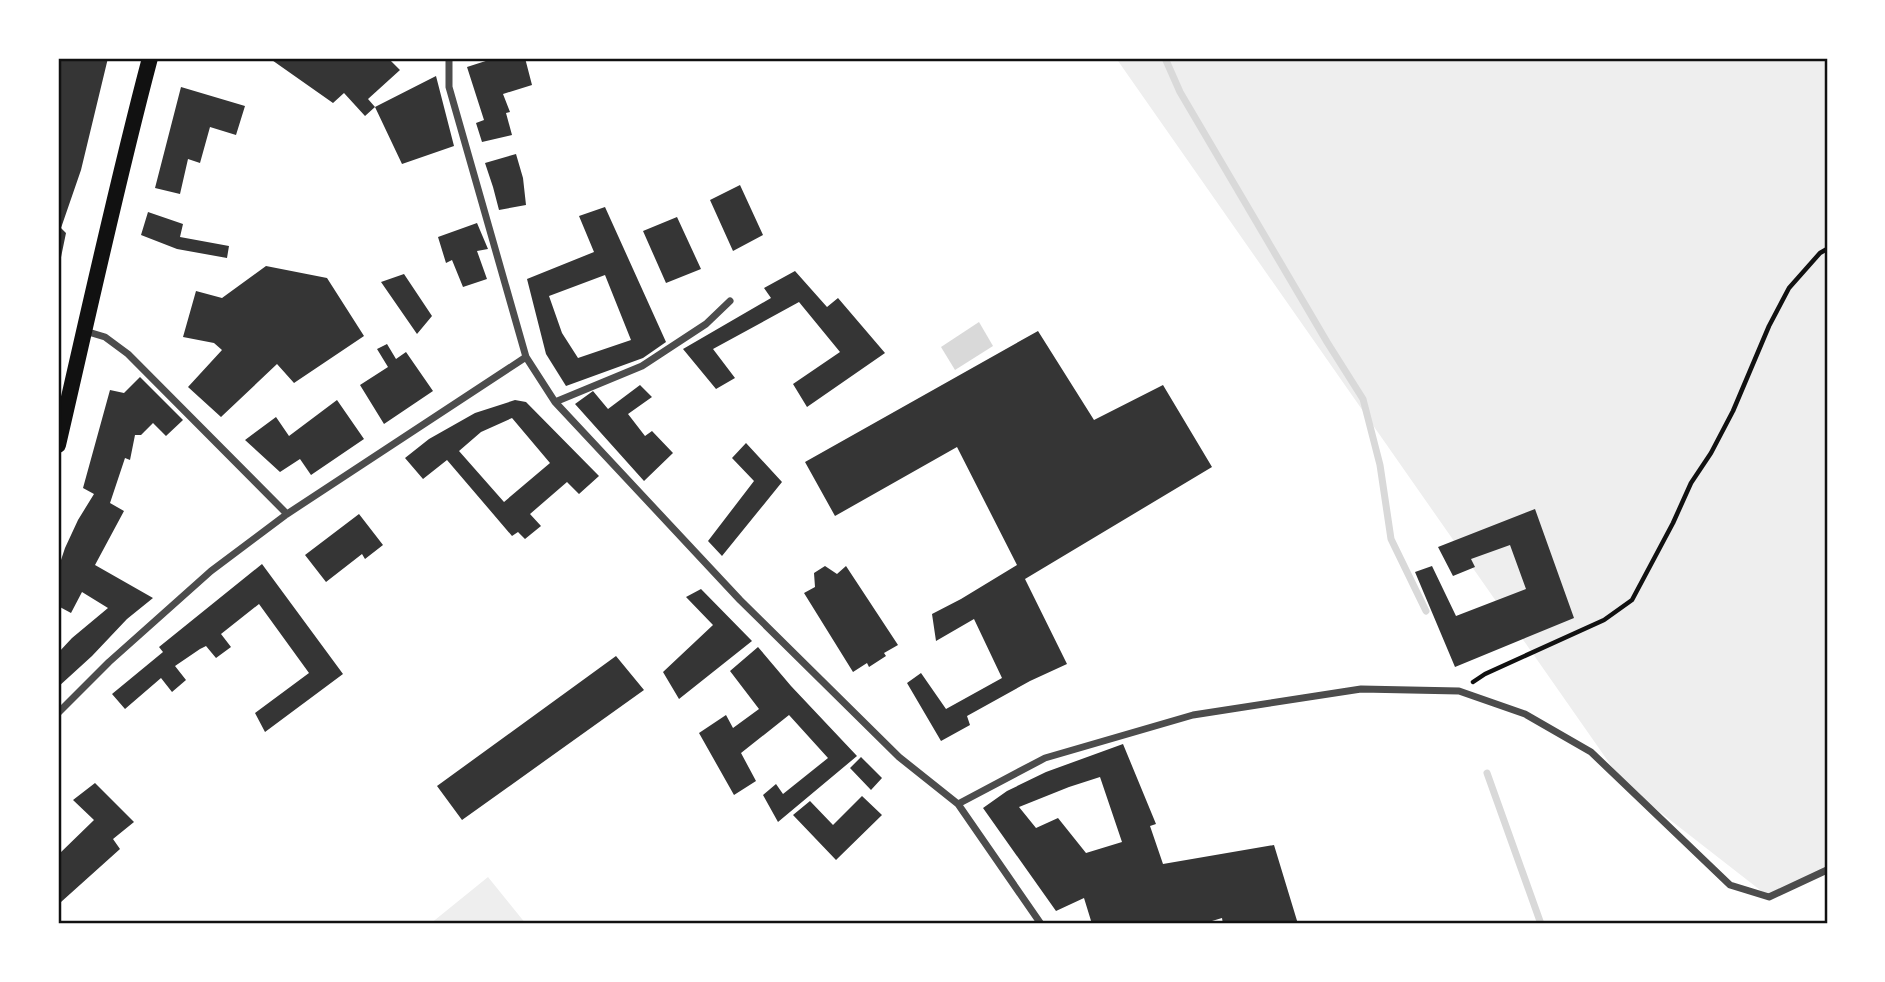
<svg xmlns="http://www.w3.org/2000/svg" width="1885" height="982" viewBox="0 0 1885 982" font-family="Cabin,sans-serif">
  <style>
    .green { fill: #eee }
    .water { fill: #d9d9d9 }
    .lines { fill: none; stroke-linecap: round; stroke-linejoin: round }
    .stream { stroke: #d9d9d9; stroke-width: 7 }
    .building { fill: #353535; fill-rule: evenodd }
    .path { stroke: #111; stroke-width: 4.5 }
    .minor { stroke: #4c4c4c; stroke-width: 7 }
    .primary { stroke: #111; stroke-width: 16 }
    .neatline { fill: none; stroke: #111; stroke-width: 2.5 }
  </style>
  <rect width="100%" height="100%" fill="#fff"/>
  <path class="green" d="M 1116,58 L 1827,58 L 1827,869 L 1769,897 L 1624,784 Z
    M 488,877 L 526,924 L 430,924 Z"/>
  <path class="water" d="M 979,322 L 993,346 L 955,370 L 941,347 Z"/>
  <g class="lines">
    <path class="stream" d="M 1165,58 L 1180,92 L 1327,342 L 1363,399 L 1380,465 L 1391,539 L 1426,611
      M 1487,773 L 1541,924"/>
  </g>
  <path class="building" d="M 58,58 L 108,58 L 81,170 L 61,228 L 66,233 L 59,267 L 58,100 L 60,98 L 58,96 Z
    M 269,58 L 388,58 L 400,70 L 368,99 L 375,107 L 365,116 L 344,93 L 333,103 Z
    M 495,58 L 525,58 L 532,85 L 503,94 L 510,112 L 506,113 L 512,135 L 482,142 L 476,123 L 484,120 L 467,67 Z
    M 436,76 L 454,146 L 402,164 L 375,107 Z
    M 181,87 L 245,106 L 236,135 L 210,127 L 200,163 L 188,159 L 180,194 L 155,188 Z
    M 516,154 L 523,178 L 526,205 L 499,210 L 493,187 L 485,163 Z
    M 740,185 L 763,235 L 733,251 L 710,200 Z
    M 605,207 L 666,342 L 643,358 L 566,386 L 546,354 L 527,279 L 594,252 L 579,216 ZM 605,275 L 631,340 L 578,358 L 562,333 L 549,296 Z
    M 148,212 L 183,224 L 180,237 L 229,246 L 227,258 L 177,249 L 141,235 Z
    M 677,217 L 701,269 L 666,283 L 643,231 Z
    M 477,223 L 488,249 L 477,251 L 487,279 L 463,287 L 452,260 L 446,263 L 438,237 Z
    M 266,266 L 327,278 L 364,336 L 294,383 L 277,364 L 221,417 L 188,387 L 222,350 L 214,343 L 183,337 L 196,291 L 222,298 Z
    M 795,271 L 827,307 L 838,298 L 885,353 L 807,407 L 793,384 L 840,352 L 799,302 L 713,349 L 735,378 L 716,389 L 683,349 L 771,298 L 764,288 Z
    M 404,274 L 432,316 L 417,334 L 381,282 Z
    M 1038,331 L 1094,420 L 1163,385 L 1212,467 L 1025,579 L 1067,664 L 1030,681 L 967,716 L 970,725 L 941,741 L 907,683 L 921,673 L 946,709 L 1002,678 L 974,619 L 936,641 L 932,614 L 961,599 L 1017,565 L 957,447 L 835,516 L 805,462 Z
    M 387,344 L 396,359 L 406,352 L 433,391 L 384,424 L 360,385 L 388,367 L 377,349 Z
    M 140,377 L 183,420 L 166,436 L 153,423 L 141,435 L 135,435 L 130,460 L 125,458 L 110,503 L 124,511 L 95,565 L 153,598 L 127,619 L 92,656 L 58,687 L 58,653 L 72,638 L 108,608 L 82,592 L 71,613 L 58,606 L 58,569 L 65,548 L 78,520 L 94,494 L 83,488 L 110,390 L 124,393 Z
    M 640,385 L 652,397 L 628,414 L 645,436 L 652,431 L 673,453 L 644,481 L 575,404 L 593,391 L 608,409 Z
    M 337,400 L 364,439 L 311,475 L 300,459 L 280,472 L 245,440 L 276,417 L 289,436 Z
    M 515,400 L 526,402 L 599,476 L 579,494 L 567,482 L 530,514 L 541,526 L 525,539 L 518,532 L 512,536 L 447,460 L 423,479 L 405,458 L 429,439 L 475,413 ZM 512,418 L 550,463 L 504,502 L 459,451 L 481,432 Z
    M 746,443 L 782,482 L 722,556 L 708,541 L 754,481 L 732,458 Z
    M 1535,509 L 1574,618 L 1455,667 L 1415,572 L 1432,566 L 1456,616 L 1526,589 L 1510,545 L 1471,559 L 1475,567 L 1453,576 L 1438,547 Z
    M 359,514 L 383,545 L 365,559 L 362,554 L 326,582 L 305,555 Z
    M 262,564 L 343,674 L 265,732 L 255,713 L 309,673 L 259,604 L 221,634 L 231,647 L 216,658 L 206,646 L 200,649 L 175,666 L 186,680 L 172,692 L 161,678 L 125,709 L 112,694 L 163,652 L 159,647 Z
    M 825,566 L 837,574 L 846,566 L 898,645 L 884,653 L 886,656 L 869,667 L 867,663 L 853,672 L 804,593 L 815,587 L 814,573 Z
    M 701,589 L 752,641 L 679,699 L 663,672 L 713,625 L 686,597 Z
    M 758,647 L 791,686 L 857,756 L 778,822 L 763,795 L 776,784 L 783,794 L 828,758 L 789,715 L 741,753 L 756,781 L 734,795 L 699,733 L 726,715 L 733,728 L 759,709 L 730,671 Z
    M 616,656 L 644,690 L 462,820 L 437,786 Z
    M 1123,744 L 1156,824 L 1150,826 L 1163,864 L 1274,845 L 1298,924 L 1223,924 L 1222,918 L 1202,924 L 1092,924 L 1084,898 L 1056,911 L 983,808 L 1007,791 L 1046,772 ZM 1100,777 L 1122,842 L 1086,853 L 1058,818 L 1036,828 L 1019,807 L 1069,787 Z
    M 861,757 L 882,778 L 871,790 L 850,768 Z
    M 95,783 L 134,822 L 113,839 L 120,849 L 61,902 L 58,900 L 58,855 L 94,820 L 73,800 Z
    M 862,796 L 882,815 L 836,860 L 793,815 L 810,801 L 833,825 Z"/>
  <g class="lines">
    <path class="path" d="M 1473,682 L 1485,674 L 1604,620 L 1632,600 L 1673,523 L 1691,483 L 1711,453 L 1733,411 L 1769,326 L 1789,288 L 1820,253 L 1827,249"/>
    <path class="minor" d="M 449,58 L 449,87 L 526,357 L 555,402 L 740,600 L 899,757 L 958,804 L 1041,924
      M 85,331 L 105,337 L 128,354 L 287,514
      M 555,402 L 642,366 L 706,324 L 730,301
      M 58,713 L 109,662 L 211,571 L 287,514 L 526,357
      M 958,804 L 1045,758 L 1193,715 L 1361,689 L 1459,691 L 1525,714 L 1591,752 L 1730,885 L 1769,897 L 1827,870"/>
    <path class="primary" d="M 58,445 C 88,316 116,186 150,58"/>
  </g>
  <rect width="1885" height="982" fill="none" stroke="#ffffff" stroke-width="119"/>
  <rect x="60" y="60" width="1766" height="862" class="neatline"/>
</svg>
